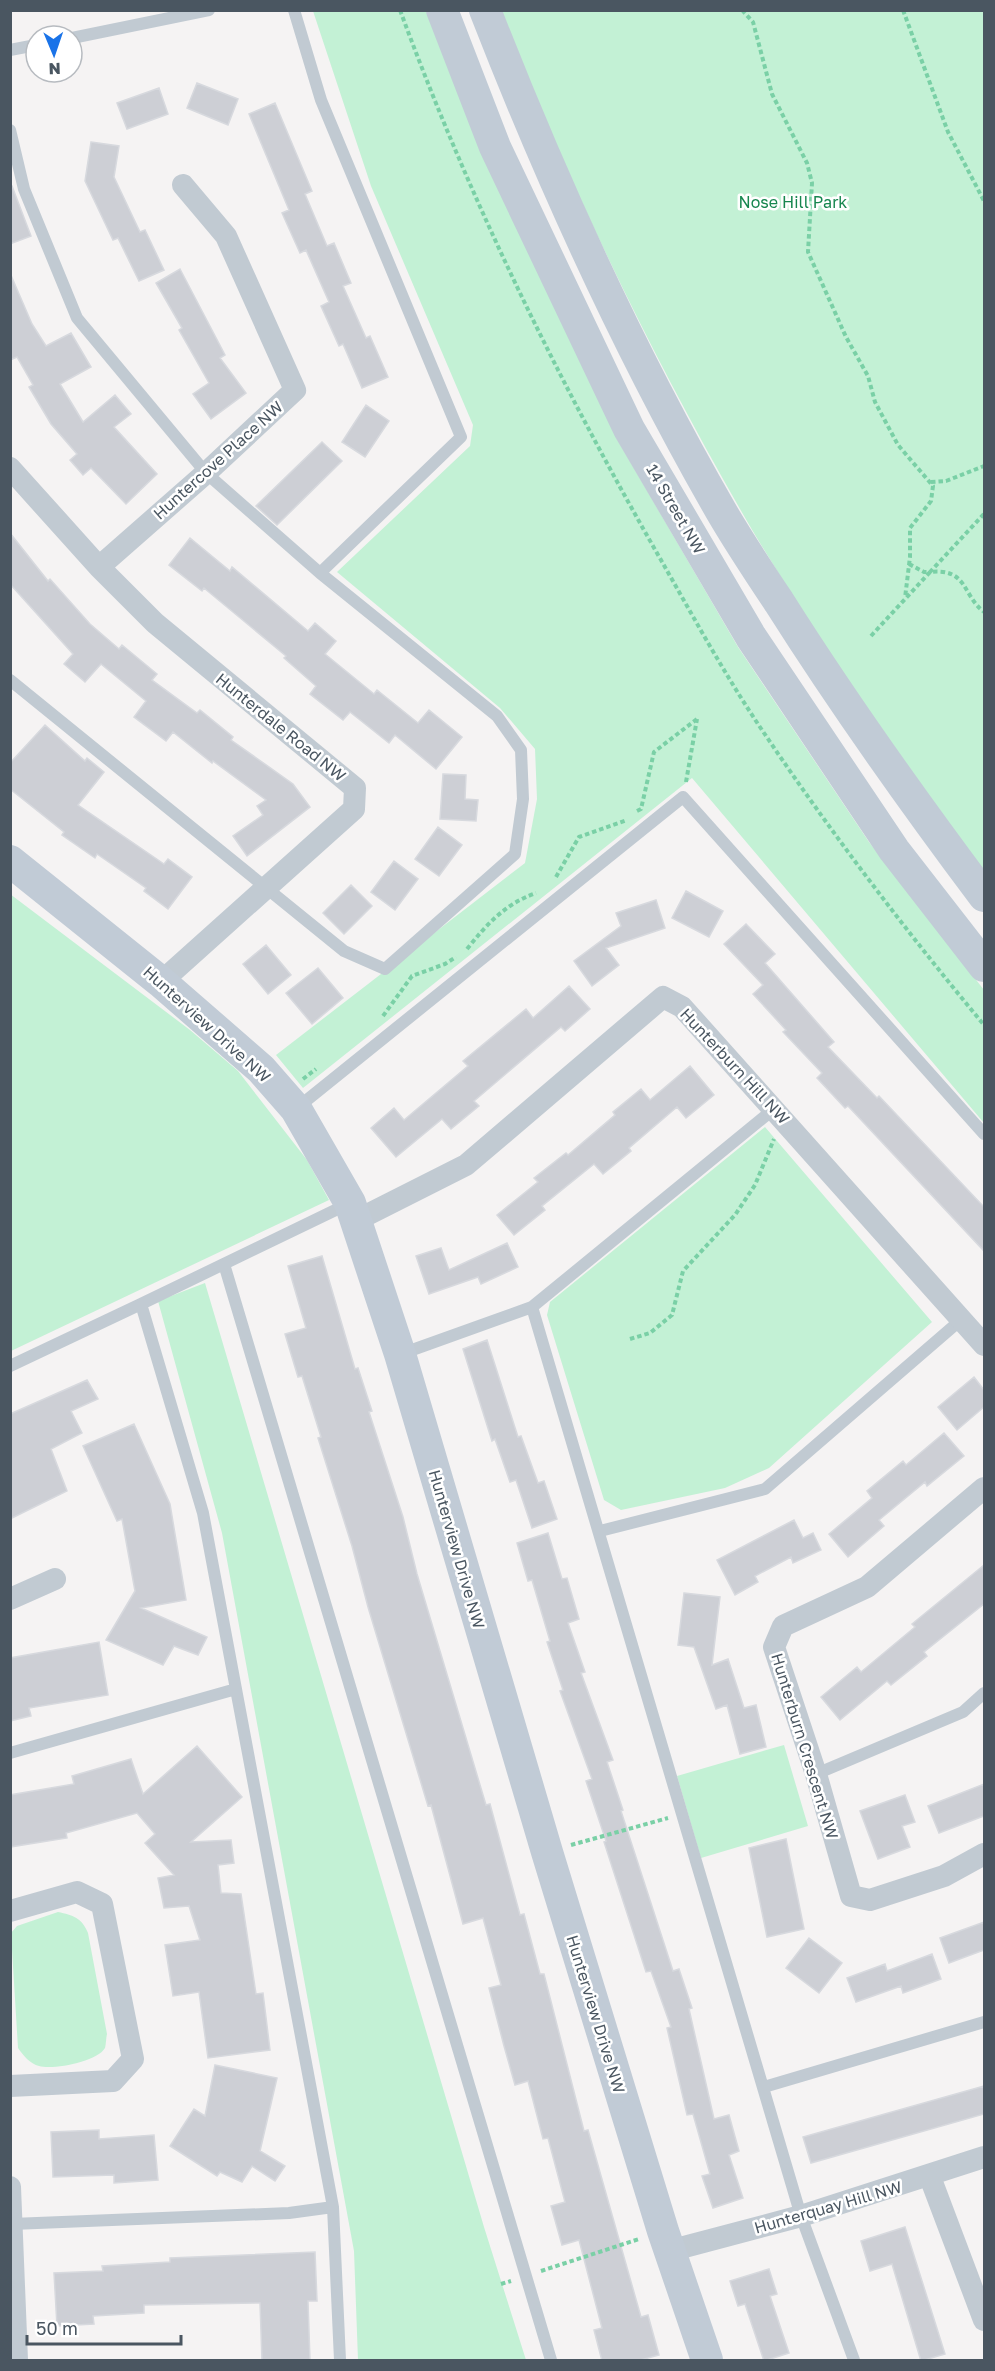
<svg xmlns="http://www.w3.org/2000/svg" width="995" height="2371" viewBox="0 0 995 2371" font-family="'Golos Text',sans-serif">
  <style>
    .green { fill: #c3f1d5 }
    .building { fill: #cdcfd5; stroke: #d7d9de; stroke-width: 1.5 }
    .lines { fill: none; stroke-linecap: round; stroke-linejoin: round }
    .path { stroke: #7ad0a6; stroke-width: 4; stroke-dasharray: 4.5 3; stroke-linecap: butt }
    .lane { stroke: #c1cad2; stroke-width: 12 }
    .street { stroke: #c1cad2; stroke-width: 22 }
    .secondary { stroke: #c1cbd6; stroke-width: 32 }
    .labels { text-anchor: middle; dominant-baseline: central; stroke-width: 5; stroke-linejoin: round; paint-order: stroke }
    .park-label { font-size: 16px; fill: #17864f; stroke: #fff }
    .street-label { font-size: 16px; fill: #4a5661; stroke: #fff }
  </style>
  <rect width="100%" height="100%" fill="#f5f3f3"/>
  <path class="green" d="M 313,11 L 426,11 L 482,151 L 617,439 L 738,647 L 869,842 L 984,990 L 984,1123 L 692,778 L 303,1088 L 276,1055 L 525,863 L 537,799 L 535,749 L 500,708 L 337,572 L 470,446 L 473,425 L 371,186 Z
    M 502,11 L 984,11 L 984,873 C 900,755 813,636 740,509 C 649,350 567,182 502,11 Z
    M 10,894 L 190,1030 L 238,1071 L 307,1160 L 329,1200 L 11,1351 Z
    M 765,1127 L 932,1322 L 769,1468 L 725,1488 L 621,1510 L 604,1500 L 547,1315 L 550,1302 Z
    M 205,1283 L 484,2227 L 526,2360 L 358,2360 L 354,2251 L 222,1533 L 158,1301 Z
    M 784,1745 L 808,1826 L 701,1858 L 677,1776 Z
    M 58,1912 C 73,1915 82,1918 88,1933 L 107,2034 C 106,2038 106,2045 105,2048 C 97,2062 53,2070 39,2066 C 30,2064 23,2055 18,2048 L 11,1933 L 17,1926 Z"/>
  <path class="building" d="M 197,83 L 238,99 L 228,125 L 187,108 Z
    M 159,88 L 168,114 L 127,129 L 117,103 Z
    M 275,103 L 312,191 L 305,194 L 327,246 L 334,243 L 351,283 L 343,286 L 366,338 L 370,336 L 388,377 L 362,388 L 343,344 L 339,346 L 321,306 L 329,302 L 306,250 L 300,253 L 282,213 L 289,210 L 249,114 Z
    M 91,142 L 119,146 L 114,177 L 140,232 L 145,230 L 164,270 L 139,281 L 118,238 L 113,240 L 85,181 Z
    M 12,186 L 31,236 L 10,244 L 10,187 Z
    M 180,269 L 225,355 L 220,358 L 246,393 L 211,419 L 193,394 L 209,383 L 179,330 L 182,328 L 156,283 Z
    M 10,273 L 32,324 L 46,346 L 71,333 L 91,367 L 60,384 L 83,422 L 115,395 L 131,414 L 114,427 L 157,474 L 126,504 L 91,468 L 83,475 L 70,460 L 77,454 L 51,424 L 29,387 L 33,385 L 17,357 L 10,360 Z
    M 366,405 L 389,421 L 365,457 L 342,442 Z
    M 322,442 L 342,461 L 277,525 L 256,506 Z
    M 10,533 L 48,581 L 50,579 L 90,624 L 119,649 L 122,645 L 157,674 L 152,680 L 197,713 L 200,710 L 233,737 L 231,740 L 293,784 L 310,807 L 247,856 L 233,836 L 263,815 L 257,806 L 266,800 L 213,761 L 212,763 L 173,732 L 166,741 L 134,717 L 146,701 L 101,664 L 85,682 L 64,664 L 73,654 L 10,584 Z
    M 190,538 L 230,571 L 232,567 L 308,631 L 315,623 L 336,641 L 325,654 L 374,694 L 377,690 L 418,723 L 429,710 L 462,737 L 436,769 L 395,735 L 389,743 L 350,712 L 343,720 L 310,694 L 316,686 L 284,658 L 286,656 L 204,588 L 202,591 L 169,565 Z
    M 45,725 L 85,761 L 87,758 L 104,772 L 78,805 L 164,864 L 168,859 L 192,877 L 168,909 L 144,891 L 146,888 L 97,854 L 95,858 L 62,835 L 64,832 L 10,789 L 10,763 Z
    M 443,774 L 466,775 L 465,799 L 478,800 L 476,821 L 440,819 Z
    M 438,827 L 462,845 L 439,876 L 415,859 Z
    M 394,861 L 418,879 L 395,910 L 371,892 Z
    M 351,885 L 372,906 L 344,934 L 323,913 Z
    M 686,891 L 723,911 L 709,937 L 672,918 Z
    M 656,900 L 665,928 L 606,948 L 619,965 L 592,986 L 574,961 L 621,926 L 616,913 Z
    M 746,924 L 775,954 L 765,963 L 834,1042 L 828,1047 L 877,1098 L 879,1096 L 984,1207 L 984,1251 L 848,1106 L 845,1108 L 817,1078 L 822,1073 L 783,1032 L 786,1030 L 753,994 L 763,985 L 724,944 Z
    M 266,945 L 291,975 L 268,994 L 243,964 Z
    M 318,968 L 343,998 L 312,1024 L 286,993 Z
    M 569,986 L 590,1009 L 565,1031 L 561,1027 L 474,1101 L 479,1106 L 451,1129 L 442,1119 L 396,1157 L 371,1128 L 394,1108 L 404,1120 L 468,1066 L 463,1061 L 526,1009 L 533,1018 Z
    M 690,1066 L 714,1095 L 686,1118 L 677,1107 L 629,1148 L 631,1151 L 603,1174 L 594,1164 L 542,1206 L 545,1210 L 514,1235 L 497,1215 L 538,1182 L 534,1178 L 566,1153 L 568,1155 L 615,1115 L 613,1112 L 641,1089 L 650,1100 Z
    M 507,1243 L 518,1267 L 481,1284 L 478,1277 L 429,1294 L 416,1256 L 441,1248 L 449,1270 Z
    M 322,1256 L 355,1369 L 358,1368 L 372,1411 L 369,1412 L 403,1517 L 417,1574 L 486,1805 L 490,1804 L 520,1915 L 524,1914 L 540,1974 L 544,1974 L 584,2131 L 588,2130 L 641,2317 L 648,2315 L 659,2355 L 637,2361 L 602,2361 L 594,2330 L 602,2328 L 579,2240 L 562,2245 L 551,2206 L 565,2202 L 548,2138 L 543,2139 L 528,2081 L 515,2085 L 504,2046 L 489,1988 L 501,1985 L 483,1918 L 463,1924 L 431,1805 L 428,1806 L 368,1607 L 352,1546 L 318,1438 L 321,1437 L 302,1376 L 298,1377 L 285,1334 L 306,1328 L 288,1266 Z
    M 487,1340 L 518,1437 L 521,1436 L 538,1483 L 544,1481 L 557,1519 L 532,1528 L 516,1480 L 510,1482 L 495,1439 L 492,1441 L 463,1349 Z
    M 974,1377 L 984,1390 L 984,1407 L 957,1430 L 938,1407 Z
    M 87,1380 L 98,1399 L 71,1411 L 82,1433 L 51,1449 L 67,1491 L 10,1519 L 10,1414 Z
    M 134,1424 L 170,1504 L 186,1600 L 141,1608 L 207,1637 L 198,1655 L 174,1646 L 163,1665 L 106,1640 L 135,1591 L 122,1519 L 117,1521 L 83,1446 Z
    M 944,1433 L 964,1456 L 927,1486 L 925,1482 L 879,1520 L 884,1526 L 848,1557 L 829,1534 L 872,1498 L 867,1491 L 903,1461 L 906,1465 Z
    M 794,1520 L 803,1538 L 813,1533 L 821,1550 L 793,1563 L 791,1557 L 755,1576 L 758,1582 L 735,1595 L 717,1560 Z
    M 548,1533 L 562,1579 L 567,1578 L 579,1619 L 568,1623 L 585,1672 L 581,1673 L 613,1760 L 607,1762 L 623,1810 L 621,1811 L 673,1971 L 679,1969 L 692,2008 L 689,2009 L 714,2119 L 729,2115 L 739,2151 L 729,2155 L 743,2198 L 713,2208 L 702,2176 L 710,2174 L 693,2114 L 687,2115 L 667,2028 L 671,2027 L 651,1971 L 646,1972 L 604,1842 L 606,1841 L 586,1781 L 592,1779 L 560,1691 L 563,1690 L 547,1642 L 550,1641 L 532,1580 L 528,1581 L 517,1543 Z
    M 984,1565 L 984,1604 L 924,1652 L 927,1656 L 891,1685 L 887,1681 L 840,1720 L 821,1697 L 857,1667 L 861,1672 L 915,1627 L 912,1624 Z
    M 684,1593 L 720,1597 L 712,1665 L 728,1659 L 744,1708 L 756,1705 L 766,1747 L 740,1754 L 727,1705 L 716,1709 L 694,1647 L 678,1645 Z
    M 99,1642 L 108,1695 L 29,1708 L 31,1716 L 10,1721 L 10,1658 Z
    M 197,1746 L 242,1797 L 191,1842 L 231,1840 L 234,1863 L 218,1865 L 221,1893 L 241,1894 L 256,1994 L 263,1993 L 270,2050 L 208,2058 L 199,1992 L 173,1996 L 165,1945 L 200,1940 L 189,1906 L 164,1908 L 158,1878 L 174,1875 L 145,1843 L 155,1834 L 137,1813 L 66,1833 L 67,1838 L 10,1847 L 10,1795 L 74,1784 L 72,1776 L 131,1759 L 143,1794 Z
    M 984,1784 L 984,1816 L 939,1833 L 928,1806 Z
    M 905,1795 L 915,1822 L 902,1826 L 910,1847 L 878,1859 L 860,1811 Z
    M 786,1839 L 804,1929 L 767,1937 L 749,1848 Z
    M 984,1922 L 984,1950 L 949,1963 L 940,1938 Z
    M 809,1938 L 842,1963 L 819,1993 L 786,1968 Z
    M 932,1954 L 941,1979 L 903,1993 L 901,1986 L 856,2002 L 847,1978 L 885,1964 L 887,1971 Z
    M 215,2065 L 277,2078 L 260,2151 L 285,2166 L 275,2181 L 252,2166 L 242,2182 L 220,2172 L 217,2176 L 170,2146 L 194,2109 L 205,2116 Z
    M 984,2086 L 984,2114 L 811,2163 L 803,2137 Z
    M 99,2130 L 99,2139 L 154,2135 L 158,2180 L 114,2183 L 114,2175 L 53,2177 L 51,2132 Z
    M 905,2227 L 945,2354 L 921,2361 L 892,2264 L 870,2271 L 861,2241 Z
    M 315,2252 L 317,2301 L 308,2301 L 310,2361 L 262,2361 L 260,2303 L 144,2305 L 144,2313 L 93,2316 L 94,2324 L 57,2326 L 54,2273 L 103,2271 L 102,2266 L 170,2262 L 170,2258 Z
    M 769,2269 L 777,2294 L 770,2296 L 789,2353 L 764,2361 L 745,2304 L 738,2306 L 730,2281 Z"/>
  <g class="lines">
    <path class="path" d="M 400,10 C 470,201 560,384 661,560 C 694,618 726,677 764,733 C 832,834 906,931 984,1025
      M 742,10 L 753,22 L 772,94 L 807,163 L 812,183 L 808,252 L 846,337 L 868,376 L 875,402 L 898,445 L 933,486 L 931,501 L 910,528 L 910,557 L 905,598
      M 903,10 L 948,132 L 984,201
      M 931,482 L 946,481 L 984,466
      M 909,564 L 924,572 L 930,572 L 984,514
      M 871,636 L 930,572 C 968,568 962,595 984,612
      M 686,782 L 697,719
      M 637,811 L 641,809 L 654,752 L 697,719
      M 556,877 L 579,837 L 627,820
      M 467,949 C 487,924 505,904 536,893
      M 383,1016 L 412,976 L 445,964 L 456,957
      M 303,1079 L 316,1069
      M 630,1339 L 650,1333 L 672,1315 L 683,1271 L 735,1215 L 755,1185 L 774,1139
      M 571,1845 L 668,1818
      M 541,2271 L 639,2239
      M 501,2284 L 511,2281"/>
    <path class="lane" d="M 294,10 L 321,100 L 461,437 L 320,573
      M 72,38 L 209,10
      M 10,50 L 36,45
      M 10,130 L 24,189 L 77,318 L 206,473 L 320,573 L 497,716 L 521,750 L 523,799 L 515,854 L 385,969 L 344,951 L 10,680
      M 297,1108 L 683,797 L 984,1134
      M 224,1264 L 551,2360
      M 141,1304 L 350,1203
      M 532,1307 L 801,2216 L 854,2360
      M 401,1354 L 532,1307 L 775,1108
      M 10,1366 L 141,1304 L 203,1513 L 333,2207 L 340,2360
      M 600,1531 L 765,1489 L 963,1318
      M 10,1753 L 236,1689
      M 816,1774 L 963,1712 L 984,1693
      M 764,2087 L 984,2022
      M 12,2224 L 289,2213 L 333,2207"/>
    <path class="street" d="M 10,468 L 99,567 L 155,623 L 355,788 L 354,809 L 161,982
      M 99,567 L 206,473 L 295,390 L 226,236 L 183,185
      M 357,1220 L 466,1165 L 663,997 L 682,1007 L 984,1345
      M 984,1488 L 867,1587 L 783,1626 L 774,1647 L 816,1774 L 851,1896 L 870,1900 L 944,1876 L 984,1854
      M 10,1599 L 55,1579
      M 10,1911 L 77,1892 L 102,1904 L 133,2059 L 113,2081 L 10,2086
      M 930,2177 L 984,2320
      M 10,2187 L 17,2360
      M 669,2251 L 801,2216 L 984,2157"/>
    <path class="secondary" d="M 442,10 L 495,147 L 629,429 L 751,637 L 894,850 L 984,966
      M 485,10 C 552,182 629,351 721,511 C 739,542 759,572 779,602 C 843,703 912,800 984,896
      M 10,861 L 161,982 L 261,1069 L 296,1109 L 350,1203 L 400,1354 L 547,1852 L 663,2231 L 707,2360"/>
  </g>
  <g class="labels">
    <g class="park-label">
      <text x="793" y="202">Nose Hill Park</text>
    </g>
    <g class="street-label">
      <text transform="translate(218 460) rotate(-42)">Huntercove Place NW</text>
      <text transform="translate(676 509) rotate(60)">14 Street NW</text>
      <text transform="translate(281 727) rotate(39)">Hunterdale Road NW</text>
      <text transform="translate(207 1024) rotate(42)">Hunterview Drive NW</text>
      <text transform="translate(735 1066) rotate(47)">Hunterburn Hill NW</text>
      <text transform="translate(457 1549) rotate(74)">Hunterview Drive NW</text>
      <text transform="translate(805 1746) rotate(73)">Hunterburn Crescent NW</text>
      <text transform="translate(596 2014) rotate(73)">Hunterview Drive NW</text>
      <text transform="translate(828 2207) rotate(-16)">Hunterquay Hill NW</text>
    </g>
  </g>
  <rect width="995" height="2371" fill="none" stroke="#4a5661" stroke-width="24"/>
  <g transform="translate(54 54) rotate(178)"><circle r="28" fill="#ffffff" stroke="#b7bbc0" stroke-width="1.5"/>
  <path d="M0-4.5L10 22L0 15L-10 22Z" fill="#1a73e8"/>
  <text y="-9" font-size="16" font-weight="bold" text-anchor="middle" fill="#4a5661">N</text>
  </g>
  <path d="M27 2335v9h154v-9" fill="none" stroke="#4a5661" stroke-width="3"/>
  <text x="36" y="2335" font-size="18" fill="#4a5661" stroke="#ffffff" stroke-width="4.5" paint-order="stroke">50 m</text>
</svg>
